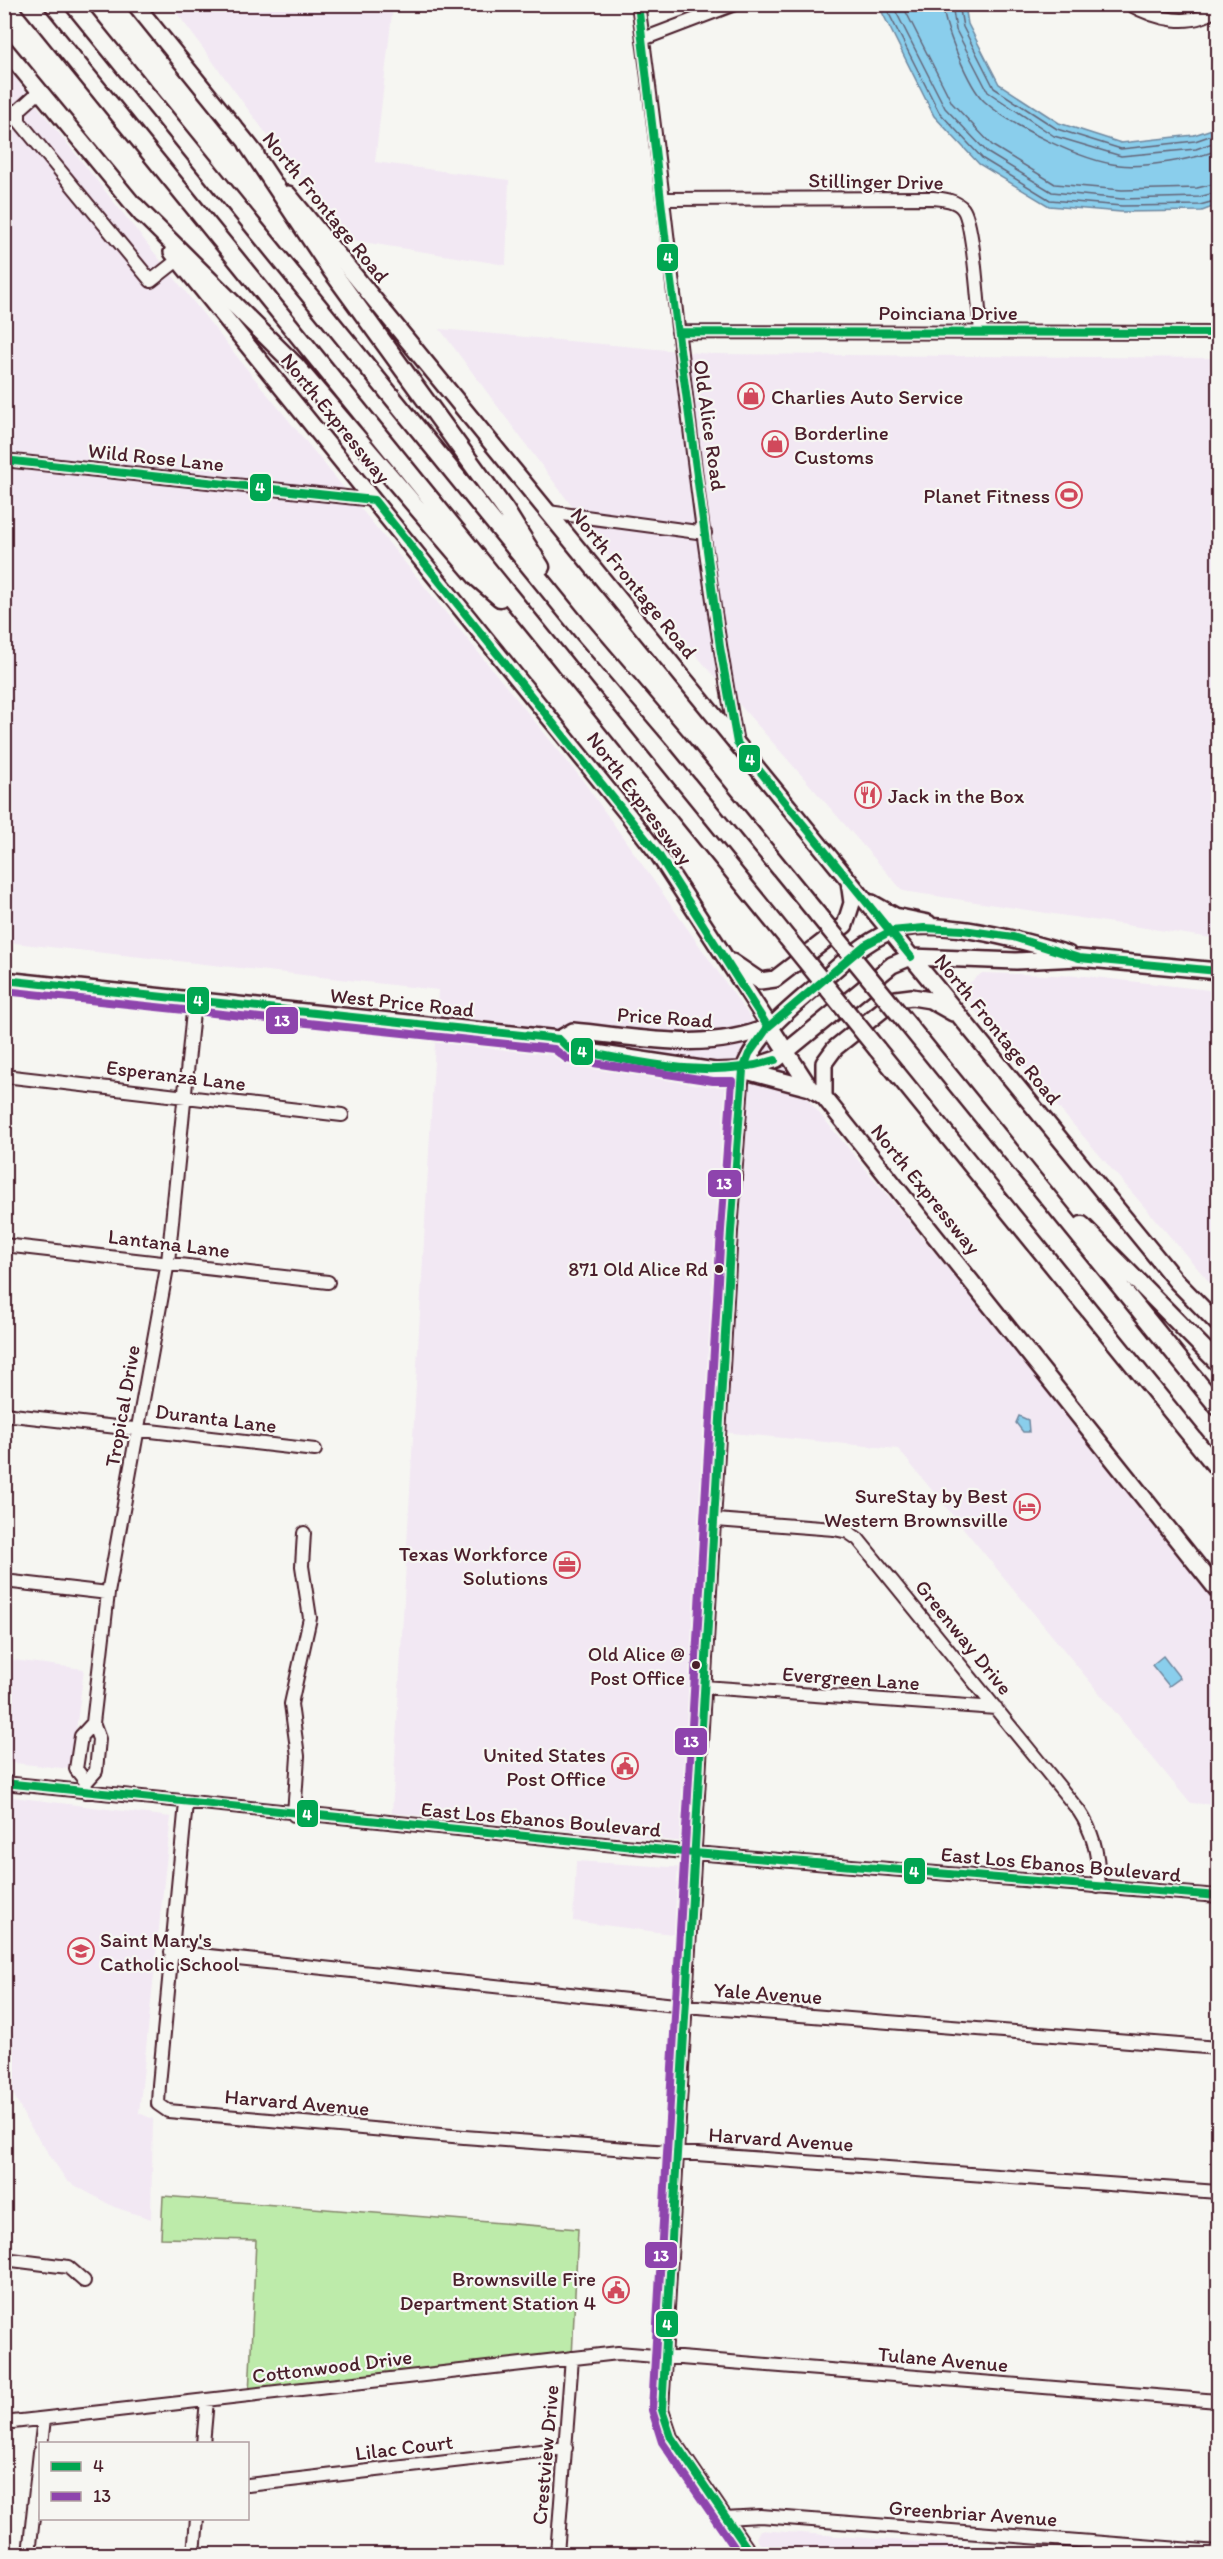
<svg xmlns="http://www.w3.org/2000/svg" width="1223" height="2559" viewBox="0 0 1223 2559" font-family="Itim,sans-serif">
  <style>
    .built { fill: #f2e8f3 }
    .green { fill: #bdebaa; stroke: #84856a; stroke-width: 1.5 }
    .water { fill: #8aceec; stroke: #70889f; stroke-width: 1.5 }
    .lines { fill: none; stroke-linecap: round; stroke-linejoin: round }
    .shore { stroke: #646578; stroke-width: 1.5 }
    .minor-casing { stroke: #4a1f2b; stroke-width: 16 }
    .major-casing { stroke: #4a1f2b; stroke-width: 20 }
    .highway-casing { stroke: #4a1f2b; stroke-width: 21 }
    .minor { stroke: #f6f6f2; stroke-width: 12 }
    .major { stroke: #f6f6f2; stroke-width: 15 }
    .highway { stroke: #f6f6f2; stroke-width: 16 }
    .highway-bridge-casing { stroke: #4a1f2b; stroke-width: 21; stroke-linecap: butt }
    .highway-bridge { stroke: #f6f6f2; stroke-width: 16 }
    .bus-1-casing { stroke: #f6f6f2; stroke-width: 12 }
    .bus-2-casing { stroke: #f6f6f2; stroke-width: 12 }
    .bus-1 { stroke: #00a651; stroke-width: 8 }
    .bus-2 { stroke: #8e44ad; stroke-width: 8 }
    .bus-dot { fill: #4a1f2b; stroke: #f6f6f2; stroke-width: 2 }
    .labels { text-anchor: middle; dominant-baseline: central; stroke-width: 4.5; stroke-linejoin: round; paint-order: stroke }
    .bus-label { font-size: 20px; fill: #4a1f2b; stroke: #f6f6f2; text-anchor: end }
    .street-label { font-size: 21px; fill: #4a1f2b; stroke: #f6f6f2 }
    .poi-label { font-size: 21px; fill: #4a1f2b; stroke: #f6f6f2; text-anchor: end }
    .line-badge { stroke: #f6f6f2; stroke-width: 2 }
    .badge-label { font-size: 16px; text-anchor: middle; font-weight: bold; fill: #fff }
  </style>
  <rect width="100%" height="100%" fill="#f6f6f2"/>
  <filter id="ink" filterUnits="userSpaceOnUse"><feTurbulence type="fractalNoise" baseFrequency=".0167" numOctaves="2"/><feDisplacementMap in="SourceGraphic" scale="12" xChannelSelector="R" yChannelSelector="G"/><feConvolveMatrix kernelMatrix="1 2 1 2 8 2 1 2 1" color-interpolation-filters="sRGB"/></filter>
  <g filter="url(#ink)">
    <path class="built" d="M 171,5 L 393,5 L 375,162 L 509,180 L 506,265 L 344,239 Z
      M 4,64 L 255,379 L 581,778 L 810,1102 L 1218,1595 L 1218,1805 L 1190,1803 L 898,1449 L 711,1431 L 685,1842 L 392,1813 L 438,990 L 5,942 Z
      M 440,329 L 711,354 L 1218,358 L 1218,939 L 903,891 L 609,556 Z
      M 982,973 L 1085,976 L 1218,991 L 1218,1292 L 974,1010 L 963,988 Z
      M 5,1659 L 84,1669 L 71,1769 L 5,1762 Z
      M 5,1796 L 171,1817 L 139,2113 L 153,2119 L 151,2219 L 114,2207 L 67,2181 L 26,2120 L 11,2089 L 5,2085 Z
      M 576,1861 L 686,1868 L 680,1935 L 573,1921 Z
      M 760,2530 L 1077,2554 L 767,2554 L 756,2538 Z"/>
    <path class="green" d="M 163,2196 L 578,2229 L 572,2358 L 249,2395 L 256,2240 L 161,2238 Z"/>
    <path class="water" d="M 878,4 L 965,5 L 968,24 L 999,84 L 1059,123 L 1121,143 L 1194,135 L 1218,127 L 1218,205 L 1202,211 L 1121,212 L 1049,206 L 979,164 L 934,116 Z
      M 1019,1416 L 1028,1420 L 1029,1432 L 1023,1432 L 1016,1423 Z
      M 1163,1656 L 1180,1678 L 1169,1686 L 1152,1665 Z"/>
    <g class="lines">
      <path class="shore" d="M 884,4 L 939,112 L 983,159 L 1050,200 L 1122,206 L 1200,205 L 1218,200
        M 892,4 L 945,108 L 988,153 L 1052,192 L 1122,199 L 1199,197 L 1218,192
        M 902,4 L 952,103 L 993,146 L 1055,184 L 1122,190 L 1197,188 L 1218,183
        M 943,4 C 943,25 969,87 984,101 C 1011,126 1082,161 1119,165 C 1144,168 1195,159 1218,150
        M 952,4 L 956,30 L 988,92 L 1054,136 L 1121,156 L 1196,149 L 1218,141
        M 959,4 L 963,27 L 994,88 L 1057,129 L 1121,149 L 1195,141 L 1218,133"/>
      <defs>
        <path id="minor" d="M 638,4 C 673,250 691,499 737,743
          M 1129,4 C 1156,19 1191,29 1218,8
          M 643,39 L 735,4
          M 19,110 L 19,121 L 151,281 L 179,259
          M 4,114 L 19,110 L 40,91
          M 663,199 L 932,198 C 943,199 956,200 963,209 C 974,224 978,308 981,331
          M 678,332 L 1218,333
          M 4,460 L 374,500
          M 548,512 L 705,533
          M 743,1070 L 731,1231 L 662,2410 L 671,2437 L 751,2554
          M 4,1076 L 342,1115
          M 4,1245 L 328,1282
          M 4,1414 L 315,1450
          M 716,1520 L 834,1529 L 848,1532 L 858,1539 L 1079,1811 C 1095,1835 1100,1859 1098,1887
          M 4,1581 L 108,1593
          M 704,1687 L 996,1708
          M 86,1782 L 76,1769 L 81,1736 L 93,1723
          M 4,1783 L 694,1853 L 1218,1896
          M 85,1792 L 86,1782 L 96,1771 L 99,1739 L 93,1723 L 108,1593 L 168,1262 L 194,1002
          M 186,1803 L 159,2085 L 158,2104 L 168,2111 L 464,2137 L 1218,2192
          M 294,1815 L 298,1756 L 291,1704 L 310,1618 L 302,1566 L 304,1533
          M 171,1952 L 685,2006 L 1218,2048
          M 4,2259 L 68,2267 L 84,2281
          M 4,2423 L 618,2353 L 1218,2401
          M 41,2444 L 44,2419
          M 203,2444 L 207,2400
          M 248,2485 L 566,2448
          M 724,2518 L 761,2516 L 1218,2552
          M 29,2554 L 40,2452
          M 194,2554 L 197,2518
          M 557,2554 L 572,2358"/>
        <path id="major" d="M 135,4 L 256,154
          M 4,48 L 142,215
          M 288,194 L 1176,1281 L 1218,1324
          M 172,252 L 629,816 L 658,854 L 810,1088 L 824,1097 L 1218,1591
          M 872,903 L 895,916 L 928,923
          M 732,962 L 760,981 L 775,979 L 845,925 L 852,903 L 849,881
          M 4,980 L 559,1039 L 569,1049 L 715,1071 L 743,1070 L 777,1059 L 892,965 L 911,957 L 1016,961 L 1079,958 L 1218,971
          M 559,1039 L 573,1031 C 638,1037 707,1053 768,1027
          M 743,1070 C 758,1034 784,1014 813,989 C 836,969 860,944 889,932 C 932,915 1025,941 1068,954
          M 746,1071 L 810,1088
          M 824,1097 L 824,1063 L 835,1048 L 896,999 L 912,997 L 930,1000 L 953,1013"/>
        <path id="highway" d="M 29,4 L 787,938
          M 73,4 L 582,631 L 676,741 L 818,915
          M 248,145 L 331,270 L 506,511 L 541,567
          M 135,206 L 296,366 L 478,579 L 500,598
          M 909,1026 L 1218,1407
          M 877,1049 L 1218,1469
          M 1082,1225 L 1218,1363"/>
      </defs>
      <use href="#minor" class="minor-casing"/>
      <use href="#major" class="major-casing"/>
      <use href="#highway" class="highway-casing"/>
      <use href="#minor" class="minor"/>
      <use href="#major" class="major"/>
      <use href="#highway" class="highway"/>
      <defs>
        <path id="highway-bridge" d="M 818,915 L 909,1026
          M 787,938 L 877,1049"/>
      </defs>
      <use href="#highway-bridge" class="highway-bridge-casing"/>
      <use href="#highway-bridge" class="highway-bridge"/>
      <defs>
        <path id="bus-1" d="M 638,4 L 667,252 L 720,647 L 737,743 L 911,957
          M 678,332 L 1218,333
          M 4,460 L 374,500 L 658,854 L 768,1027
          M 4,980 L 559,1039 L 569,1049 C 637,1061 708,1081 775,1060
          M 4,1783 L 694,1853 L 1218,1896
          M 751,2554 L 671,2437 L 662,2410 L 731,1231 L 743,1070 L 749,1054 L 768,1027 L 865,945 L 891,931 L 924,928 L 963,930 L 1013,937 L 1079,958 L 1218,971"/>
        <path id="bus-2" d="M 4,991 L 554,1049 L 567,1059 L 713,1081 L 732,1081 L 721,1230 L 652,2410 L 662,2442 L 739,2554"/>
      </defs>
      <use href="#bus-1" class="bus-1-casing"/>
      <use href="#bus-2" class="bus-2-casing"/>
      <use href="#bus-1" class="bus-1"/>
      <use href="#bus-2" class="bus-2"/>
    </g>
  </g>
  <defs>
    <symbol id="shop-ring" viewBox="-11 -11 22 22"><circle r="9.5" fill="#f6f6f2" stroke="#d1495b" stroke-width="1.5"/><path d="M-5-2.5h2.3a2.7 3.5 0 0 1 5.4 0H5L5.5 6h-11ZM-1.5-2.5h3a1.5 2.3 0 0 0-3 0Z" fill="#d1495b"/></symbol>
    <symbol id="stadium-ring" viewBox="-11 -11 22 22"><circle r="9.5" fill="#f6f6f2" stroke="#d1495b" stroke-width="1.5"/><path d="M0-5a6.5 5 0 1 0 0 10a6.5 5 0 1 0 0-10ZM-3.5-1.8h7v3.6h-7Z" fill="#d1495b"/></symbol>
    <symbol id="restaurant-ring" viewBox="-11 -11 22 22"><circle r="9.5" fill="#f6f6f2" stroke="#d1495b" stroke-width="1.5"/><path d="M-5-6h1v4h1v-4h1v4h1v-4h1v5L-1.5 .5V6h-2V.5L-5-1ZM5-6V6H3V1.5H1.5Q1.5-4 5-6Z" fill="#d1495b"/></symbol>
    <symbol id="hotel-ring" viewBox="-11 -11 22 22"><circle r="9.5" fill="#f6f6f2" stroke="#d1495b" stroke-width="1.5"/><path d="M-6-4.5h1.5V1H6V5H4.5V3h-9V5H-6ZM-4 0a1.8 1.8 0 1 1 3.6 0ZM.5 0V-2.5h3Q6-2.5 6 0Z" fill="#d1495b"/></symbol>
    <symbol id="office-ring" viewBox="-11 -11 22 22"><circle r="9.5" fill="#f6f6f2" stroke="#d1495b" stroke-width="1.5"/><path d="M-6-3h4V-5.5h4V-3h4V5H-6ZM-1-4.5V-3h2v-1.5ZM-6 0V1H6V0Z" fill="#d1495b"/></symbol>
    <symbol id="civic-ring" viewBox="-11 -11 22 22"><circle r="9.5" fill="#f6f6f2" stroke="#d1495b" stroke-width="1.5"/><path d="M-.6-6.5H3V-4.5H.6V-3L4-1V1h2V6H-6V1h2V-1L-.6-3ZM-1.2 2.5V6h2.4V2.5Z" fill="#d1495b"/></symbol>
    <symbol id="school-ring" viewBox="-11 -11 22 22"><circle r="9.5" fill="#f6f6f2" stroke="#d1495b" stroke-width="1.5"/><path d="M0-5L7-2L0 1L-7-2ZM-4 1L0 2.5L4 1V4Q0 6-4 4Z" fill="#d1495b"/></symbol>
  </defs>
  <g fill-rule="evenodd">
    <use href="#shop-ring" x="736" y="381" width="30" height="30"/>
    <use href="#shop-ring" x="760" y="429" width="30" height="30"/>
    <use href="#stadium-ring" x="1054" y="480" width="30" height="30"/>
    <use href="#restaurant-ring" x="853" y="780" width="30" height="30"/>
    <use href="#hotel-ring" x="1012" y="1492" width="30" height="30"/>
    <use href="#office-ring" x="552" y="1550" width="30" height="30"/>
    <use href="#civic-ring" x="610" y="1751" width="30" height="30"/>
    <use href="#school-ring" x="66" y="1936" width="30" height="30"/>
    <use href="#civic-ring" x="601" y="2275" width="30" height="30"/>
  </g>
  <g class="bus-dot">
    <circle cx="719" cy="1269" r="5"/>
    <circle cx="696" cy="1665" r="5"/>
  </g>
  <g class="labels">
    <g class="bus-label">
      <text x="708" y="1269">871 Old Alice Rd</text>
      <text x="685" y="1654">Old Alice @<tspan x="685" dy="24">Post Office</tspan></text>
    </g>
    <g class="street-label">
      <text transform="translate(876 181) rotate(1)">Stillinger Drive</text>
      <text transform="translate(326 207) rotate(51)">North Frontage Road</text>
      <text x="948" y="312">Poinciana Drive</text>
      <text transform="translate(336 418) rotate(51)">North Expressway</text>
      <text transform="translate(710 425) rotate(82)">Old Alice Road</text>
      <text transform="translate(156 457) rotate(6)">Wild Rose Lane</text>
      <text transform="translate(634 583) rotate(51)">North Frontage Road</text>
      <text transform="translate(640 798) rotate(53)">North Expressway</text>
      <text transform="translate(402 1002) rotate(6)">West Price Road</text>
      <text transform="translate(665 1017) rotate(4)">Price Road</text>
      <text transform="translate(998 1029) rotate(51)">North Frontage Road</text>
      <text transform="translate(176 1075) rotate(7)">Esperanza Lane</text>
      <text transform="translate(926 1189) rotate(51)">North Expressway</text>
      <text transform="translate(169 1243) rotate(7)">Lantana Lane</text>
      <text transform="translate(122 1406) rotate(-80)">Tropical Drive</text>
      <text transform="translate(216 1418) rotate(7)">Duranta Lane</text>
      <text transform="translate(964 1637) rotate(51)">Greenway Drive</text>
      <text transform="translate(851 1678) rotate(4)">Evergreen Lane</text>
      <text transform="translate(541 1819) rotate(5)">East Los Ebanos Boulevard</text>
      <text transform="translate(1061 1864) rotate(5)">East Los Ebanos Boulevard</text>
      <text transform="translate(768 1993) rotate(4)">Yale Avenue</text>
      <text transform="translate(297 2102) rotate(5)">Harvard Avenue</text>
      <text transform="translate(781 2139) rotate(4)">Harvard Avenue</text>
      <text transform="translate(943 2359) rotate(5)">Tulane Avenue</text>
      <text transform="translate(332 2366) rotate(-7)">Cottonwood Drive</text>
      <text transform="translate(404 2447) rotate(-7)">Lilac Court</text>
      <text transform="translate(545 2455) rotate(-85)">Crestview Drive</text>
      <text transform="translate(973 2513) rotate(4)">Greenbriar Avenue</text>
    </g>
    <g class="poi-label">
      <text x="771" y="396" text-anchor="start">Charlies Auto Service</text>
      <text x="794" y="432" text-anchor="start">Borderline<tspan x="794" dy="24">Customs</tspan></text>
      <text x="1050" y="495">Planet Fitness</text>
      <text x="888" y="795" text-anchor="start">Jack in the Box</text>
      <text x="1008" y="1495">SureStay by Best<tspan x="1008" dy="24">Western Brownsville</tspan></text>
      <text x="548" y="1553">Texas Workforce<tspan x="548" dy="24">Solutions</tspan></text>
      <text x="606" y="1754">United States<tspan x="606" dy="24">Post Office</tspan></text>
      <text x="100" y="1939" text-anchor="start">Saint Mary's<tspan x="100" dy="24">Catholic School</tspan></text>
      <text x="596" y="2278">Brownsville Fire<tspan x="596" dy="24">Department Station 4</tspan></text>
    </g>
  </g>
  <g class="line-badge">
    <rect x="656" y="243" width="23" height="29" rx="6" fill="#00a651"/>
    <rect x="249" y="473" width="23" height="29" rx="6" fill="#00a651"/>
    <rect x="738" y="744" width="23" height="29" rx="6" fill="#00a651"/>
    <rect x="186" y="986" width="24" height="29" rx="6" fill="#00a651"/>
    <rect x="265" y="1006" width="34" height="29" rx="6" fill="#8e44ad"/>
    <rect x="570" y="1037" width="24" height="29" rx="6" fill="#00a651"/>
    <rect x="707" y="1169" width="35" height="29" rx="6" fill="#8e44ad"/>
    <rect x="674" y="1727" width="34" height="29" rx="6" fill="#8e44ad"/>
    <rect x="296" y="1799" width="23" height="29" rx="6" fill="#00a651"/>
    <rect x="903" y="1857" width="23" height="28" rx="6" fill="#00a651"/>
    <rect x="644" y="2241" width="34" height="28" rx="6" fill="#8e44ad"/>
    <rect x="655" y="2310" width="24" height="28" rx="6" fill="#00a651"/>
  </g>
  <g class="badge-label">
    <text x="668" y="263">4</text>
    <text x="260" y="493">4</text>
    <text x="750" y="765">4</text>
    <text x="198" y="1006">4</text>
    <text x="282" y="1026">13</text>
    <text x="582" y="1057">4</text>
    <text x="724" y="1189">13</text>
    <text x="691" y="1747">13</text>
    <text x="307" y="1820">4</text>
    <text x="914" y="1877">4</text>
    <text x="661" y="2261">13</text>
    <text x="667" y="2330">4</text>
  </g>
  <rect width="1223" height="2559" fill="none" stroke="#f6f6f2" stroke-width="24"/>
  <rect x="12" y="12" width="1199" height="2535" fill="none" stroke="#4a1f2b" stroke-width="2" filter="url(#ink)"/>
  <rect x="39" y="2442" width="210" height="78" fill="#f6f6f2" stroke="#b1a0a2" stroke-width="1.5"/>
  <rect x="51" y="2462" width="30" height="9" fill="#00a651" stroke="#b1a0a2" stroke-width="1.5"/>
  <text x="93" y="2472" font-size="18" fill="#4a1f2b">4</text>
  <rect x="51" y="2492" width="30" height="9" fill="#8e44ad" stroke="#b1a0a2" stroke-width="1.5"/>
  <text x="93" y="2502" font-size="18" fill="#4a1f2b">13</text>
</svg>
